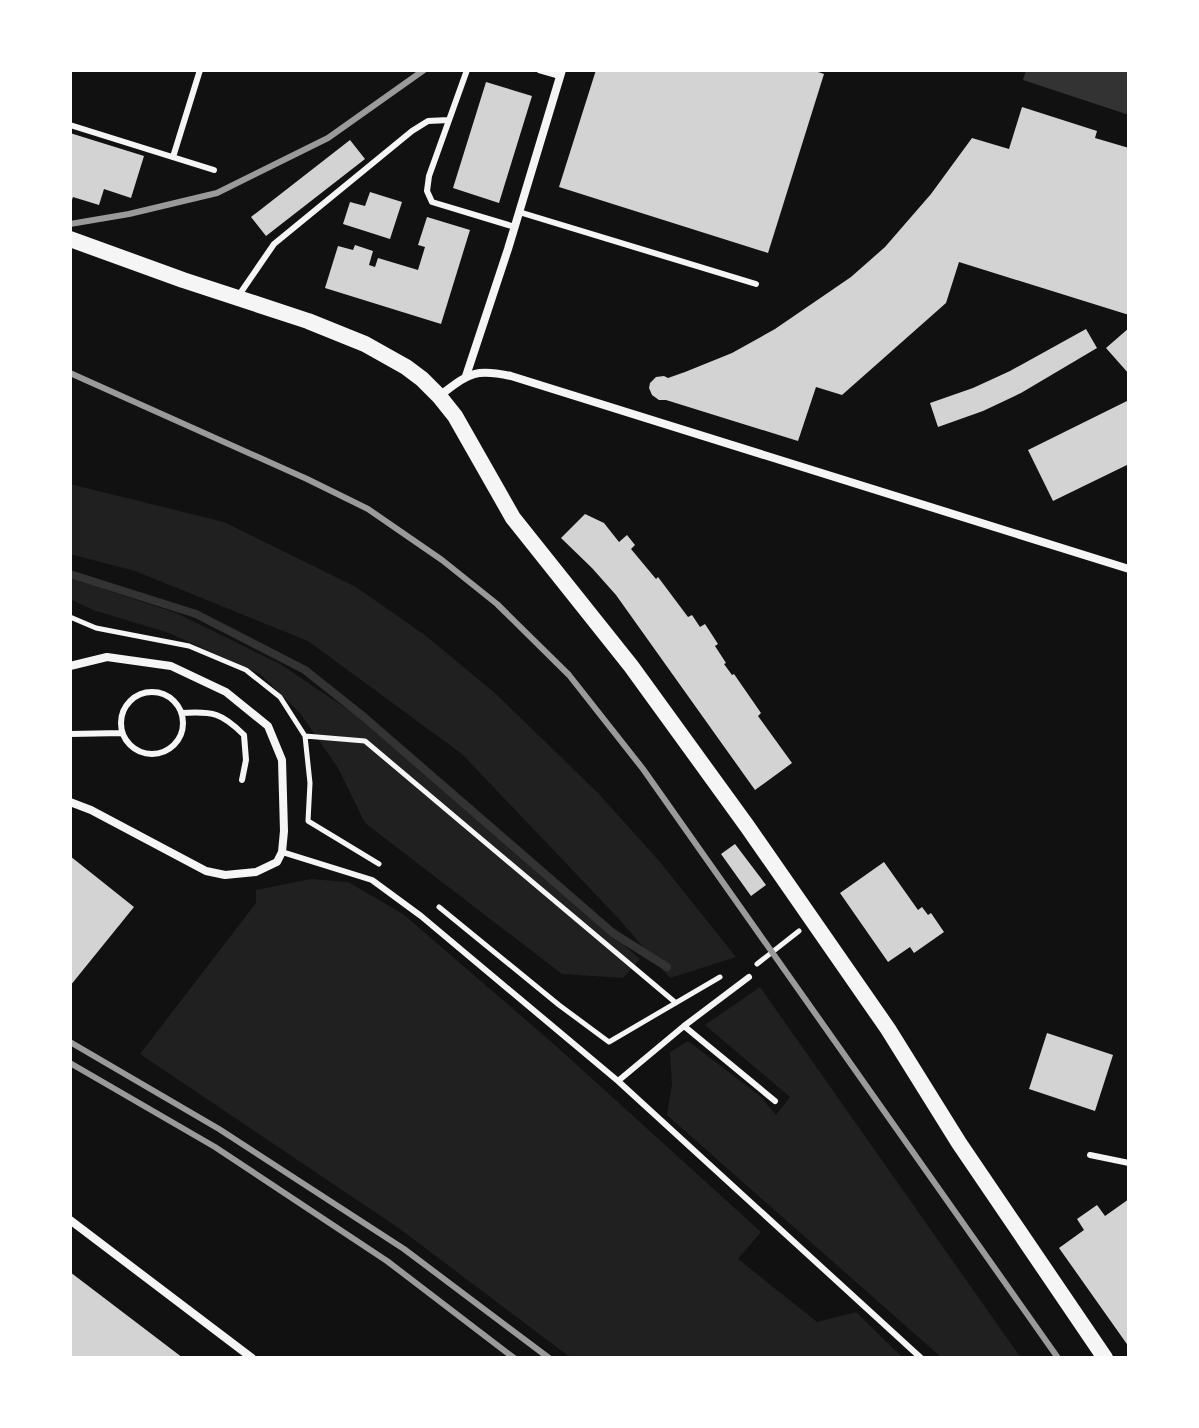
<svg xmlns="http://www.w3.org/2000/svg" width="1199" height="1428" viewBox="0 0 1199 1428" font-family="'DejaVu Sans',sans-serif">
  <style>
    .green { fill: #202020 }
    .water { fill: #333 }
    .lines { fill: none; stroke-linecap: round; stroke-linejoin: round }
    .stream { stroke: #333; stroke-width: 8 }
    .building { fill: #d3d3d3 }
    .path { stroke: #f5f5f5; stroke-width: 5 }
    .service { stroke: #f5f5f5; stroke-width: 6 }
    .minor { stroke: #f5f5f5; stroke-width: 8 }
    .secondary { stroke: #f5f5f5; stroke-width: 16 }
    .rail { stroke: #9a9a9a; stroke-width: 6 }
  </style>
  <rect width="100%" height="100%" fill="#111"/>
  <path class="green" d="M 70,484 L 224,522 L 356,587 L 426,636 L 496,694 L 598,793 L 660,862 L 736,957 L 670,978 L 618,918 L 462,754 L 308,641 L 135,571 L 70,554 Z
    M 70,578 L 176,613 L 280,664 L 362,719 L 640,959 L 623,978 L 562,974 L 365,823 L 338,768 L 300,713 L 260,674 L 169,633 L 93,610 L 70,599 Z
    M 311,879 L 348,882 L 403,914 L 556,1046 L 761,1232 L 738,1259 L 817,1322 L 856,1312 L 903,1358 L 571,1358 L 400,1229 L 140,1054 L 256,903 L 256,890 Z
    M 760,987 L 1021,1358 L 942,1358 L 667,1115 L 672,1084 L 670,1052 L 688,1041 L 760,1096 L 776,1115 L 790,1097 L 705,1025 Z"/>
  <path class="water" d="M 1026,70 L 1129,70 L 1129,115 L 1023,80 Z"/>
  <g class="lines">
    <path class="stream" d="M 70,574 L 196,614 L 305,670 L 364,717 L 613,933 L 667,967"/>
  </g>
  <path class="building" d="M 596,70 L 812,70 L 824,74 L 768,253 L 559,187 Z
    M 486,82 L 532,96 L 499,203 L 453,188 Z
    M 1022,107 L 1097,131 L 1095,138 L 1129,148 L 1129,315 L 959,262 L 946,303 L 842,395 L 816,387 L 798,441 L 666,400 L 659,400 L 652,395 L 649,388 L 650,383 L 656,377 L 664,376 L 668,378 L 685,372 L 732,353 L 775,329 L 851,277 L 885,247 L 931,194 L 972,138 L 1009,149 Z
    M 70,133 L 144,156 L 131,198 L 104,189 L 99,205 L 73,197 L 70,205 Z
    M 350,140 L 365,159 L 266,236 L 251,217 Z
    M 370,192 L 402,202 L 390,239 L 343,224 L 350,202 L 365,206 Z
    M 427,217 L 470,230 L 441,324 L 325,288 L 338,246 L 353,250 L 355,245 L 373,251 L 369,265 L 375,267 L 378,258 L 418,270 L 425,247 L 418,245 Z
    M 1129,328 L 1129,374 L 1106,348 Z
    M 1086,329 L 1097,348 L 1021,393 L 983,411 L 938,427 L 930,403 L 973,388 L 1010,371 Z
    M 1129,400 L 1129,464 L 1053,501 L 1028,450 Z
    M 585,514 L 604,523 L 619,542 L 627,535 L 635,545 L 631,549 L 656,579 L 658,577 L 688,617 L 692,615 L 700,627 L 705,624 L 718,644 L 715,646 L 726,663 L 724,664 L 732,675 L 734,674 L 761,713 L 758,716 L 792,763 L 755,790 L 616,595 L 592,568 L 561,538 Z
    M 735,844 L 766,885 L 751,896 L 721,854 Z
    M 70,856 L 134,907 L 70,986 Z
    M 884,862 L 918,910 L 922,907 L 928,915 L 931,913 L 944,932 L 914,953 L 910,947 L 888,962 L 840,893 Z
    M 1047,1033 L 1113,1055 L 1095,1111 L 1029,1089 Z
    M 1129,1199 L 1129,1347 L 1059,1248 L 1084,1230 L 1077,1219 L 1097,1205 L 1105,1216 Z
    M 70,1272 L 183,1358 L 70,1358 Z"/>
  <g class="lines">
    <path class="path" d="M 70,617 L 96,628 L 189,646 L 246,670 L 280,697 L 305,736 L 310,783 L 308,821 L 379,864
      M 305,736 L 365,741 L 676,1003
      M 439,907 L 559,1005 L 609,1042 L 720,977
      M 757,964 L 799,931"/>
    <path class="service" d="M 467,70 L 429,176 L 427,191 L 432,202 L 515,227
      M 539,70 L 560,76
      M 70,125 L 214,170
      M 173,157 L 200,70
      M 519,212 L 756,284
      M 239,295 L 274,244 L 412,131 L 428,121 L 449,120
      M121 723a31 31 0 1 1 62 0a31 31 0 1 1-62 0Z
      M 182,713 C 213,711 222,713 244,735 L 246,760 L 242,780
      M 70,734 L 122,733
      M 282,852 L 372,880 L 421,916 L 618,1081 L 684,1026 L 749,977
      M 684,1026 L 775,1101
      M 618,1081 L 921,1358
      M 1090,1155 L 1129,1163"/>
    <path class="minor" d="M 466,376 L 508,249 L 562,70
      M 439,396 C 469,374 473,368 511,376 L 1129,569
      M 70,666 L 107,657 L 171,666 L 226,692 L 268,726 L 282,760 L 284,831 L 282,852 L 277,862 L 256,872 L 225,875 L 206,871 L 91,810 L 70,802
      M 70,1220 L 252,1358"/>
    <path class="secondary" d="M 70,239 L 183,280 L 308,321 L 365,344 L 406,367 L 422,379 L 439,396 L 455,416 L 513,518 L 631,666 L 747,826 L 888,1029 L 959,1143 L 1105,1358"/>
    <path class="rail" d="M 70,224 L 129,214 L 217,193 L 328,138 L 424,70
      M 70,373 L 307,479 L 368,509 L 442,560 L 497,604 L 569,675 L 643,769 L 1058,1358
      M 70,1042 L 219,1129 L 404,1249 L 549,1358
      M 70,1063 L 215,1147 L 387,1261 L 514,1358"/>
  </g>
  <rect width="1199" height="1428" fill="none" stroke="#ffffff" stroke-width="144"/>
</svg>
